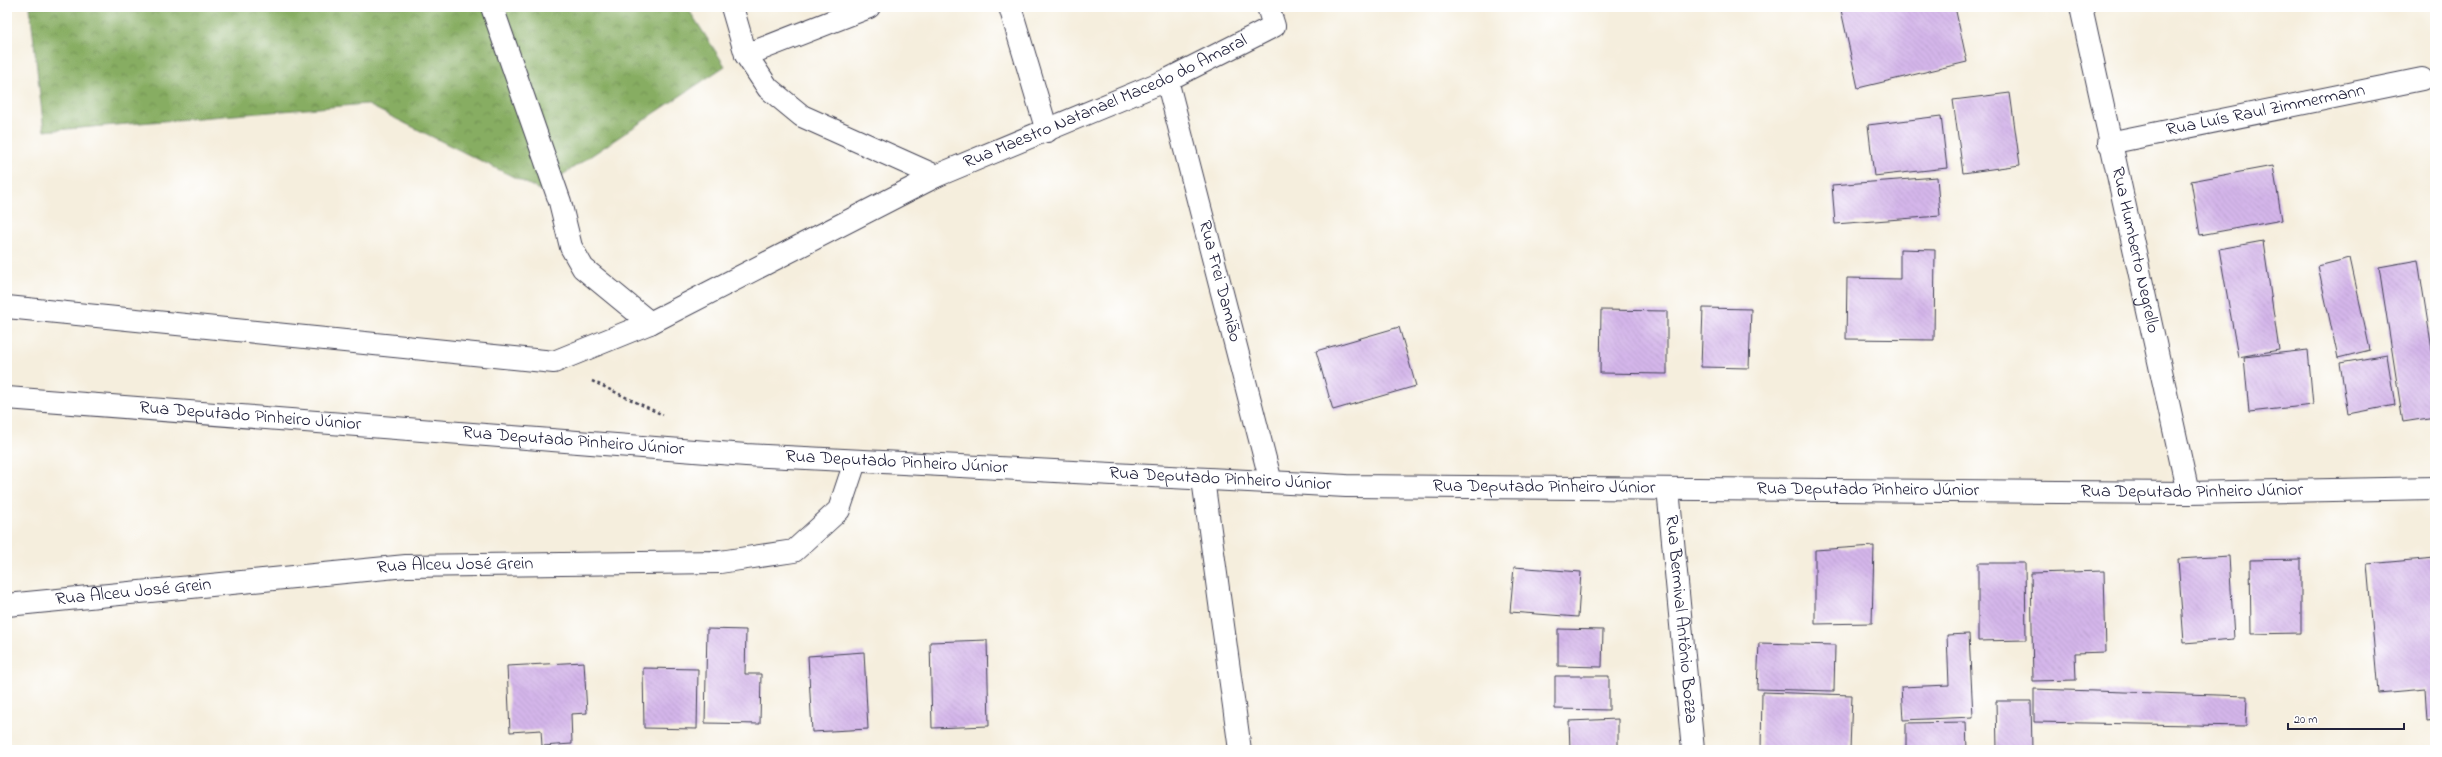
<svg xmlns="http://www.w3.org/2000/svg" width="2442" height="757" viewBox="0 0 2442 757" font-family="'Indie Flower',sans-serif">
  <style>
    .forest { fill: url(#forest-crowns); stroke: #54684e }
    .building { fill: url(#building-back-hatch) }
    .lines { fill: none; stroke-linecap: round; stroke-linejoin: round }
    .minor-casing { stroke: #424153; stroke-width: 24 }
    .tertiary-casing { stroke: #424153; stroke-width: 24 }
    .path { stroke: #424153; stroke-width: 2.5; stroke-dasharray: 3 3; stroke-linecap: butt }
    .minor { stroke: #fff; stroke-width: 22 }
    .tertiary { stroke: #fff; stroke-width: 22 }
    .labels { text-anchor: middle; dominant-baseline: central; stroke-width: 3; stroke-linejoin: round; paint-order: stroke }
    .street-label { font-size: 18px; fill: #22223b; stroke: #fff }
  </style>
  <defs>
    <pattern id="forest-crowns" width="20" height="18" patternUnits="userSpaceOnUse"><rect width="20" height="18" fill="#87ad62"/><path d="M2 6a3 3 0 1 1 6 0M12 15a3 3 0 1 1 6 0" fill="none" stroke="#6e8c52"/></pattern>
    <pattern id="building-back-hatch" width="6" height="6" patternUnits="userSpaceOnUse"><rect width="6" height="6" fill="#d4b6ea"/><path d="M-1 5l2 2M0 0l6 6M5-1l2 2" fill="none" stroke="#b69cca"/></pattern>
  </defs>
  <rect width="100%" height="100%" fill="#fff"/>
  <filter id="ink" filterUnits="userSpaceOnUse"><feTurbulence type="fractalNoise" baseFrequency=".025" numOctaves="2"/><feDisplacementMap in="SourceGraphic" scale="8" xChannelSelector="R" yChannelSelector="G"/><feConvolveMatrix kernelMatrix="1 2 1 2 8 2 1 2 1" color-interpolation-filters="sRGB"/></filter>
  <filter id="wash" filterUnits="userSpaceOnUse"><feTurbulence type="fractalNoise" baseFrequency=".012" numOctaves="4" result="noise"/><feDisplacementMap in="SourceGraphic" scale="16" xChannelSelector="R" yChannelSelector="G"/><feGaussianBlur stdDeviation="0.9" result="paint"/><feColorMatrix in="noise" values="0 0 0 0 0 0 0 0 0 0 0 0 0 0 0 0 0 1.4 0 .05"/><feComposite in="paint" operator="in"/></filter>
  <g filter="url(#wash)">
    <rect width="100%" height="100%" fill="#f5eedd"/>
    <path class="forest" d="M 30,7 L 687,7 L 725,66 L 540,190 L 366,104 L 44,131 Z"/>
    <g id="blocks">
      <path class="building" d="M 1853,7 L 1955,7 L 1967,62 L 1858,88 L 1841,10 Z
        M 2010,93 L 2020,165 L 1963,173 L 1953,100 Z
        M 1941,116 L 1947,168 L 1874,176 L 1868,125 Z
        M 2273,166 L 2282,220 L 2200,235 L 2191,181 Z
        M 1937,177 L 1940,216 L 1835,224 L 1832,185 Z
        M 2263,241 L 2279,350 L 2238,357 L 2219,249 Z
        M 1900,249 L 1935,250 L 1934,340 L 1846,339 L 1847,278 L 1900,279 Z
        M 2350,258 L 2370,350 L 2338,358 L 2318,266 Z
        M 2418,260 L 2435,369 L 2435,417 L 2403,422 L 2379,267 Z
        M 1703,308 L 1751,309 L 1749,368 L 1701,367 Z
        M 1601,310 L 1667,311 L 1667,374 L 1600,373 Z
        M 1399,327 L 1416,386 L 1333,410 L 1316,351 Z
        M 2308,350 L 2313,405 L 2249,412 L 2244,357 Z
        M 2387,355 L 2395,405 L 2348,414 L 2340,363 Z
        M 1874,546 L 1872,623 L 1815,624 L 1815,550 Z
        M 2229,556 L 2234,639 L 2184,643 L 2178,559 Z
        M 2435,558 L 2435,720 L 2427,721 L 2425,689 L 2378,693 L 2367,564 Z
        M 2301,559 L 2301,633 L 2251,634 L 2250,560 Z
        M 1978,563 L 2025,563 L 2026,640 L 1978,641 Z
        M 1514,567 L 1581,572 L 1578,617 L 1510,612 Z
        M 2104,571 L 2106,652 L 2075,653 L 2076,680 L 2033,681 L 2031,573 Z
        M 707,629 L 746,630 L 745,674 L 761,674 L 760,724 L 705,723 Z
        M 1558,629 L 1603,630 L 1602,667 L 1558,666 Z
        M 1969,634 L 1973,717 L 1903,720 L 1901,687 L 1949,685 L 1947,635 Z
        M 987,640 L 989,726 L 932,728 L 930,642 Z
        M 1759,643 L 1835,645 L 1834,691 L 1757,689 Z
        M 864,652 L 868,729 L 812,732 L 808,656 Z
        M 584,662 L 587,713 L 571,714 L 572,744 L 542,746 L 541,730 L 510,732 L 507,666 Z
        M 643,668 L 698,669 L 697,729 L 644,728 Z
        M 1555,676 L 1609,676 L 1609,710 L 1555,709 Z
        M 2034,689 L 2247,696 L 2246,726 L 2034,722 Z
        M 1762,692 L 1852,695 L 1850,750 L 1761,750 Z
        M 1996,701 L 2031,701 L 2032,750 L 1997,750 Z
        M 1618,719 L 1618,750 L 1570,750 L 1569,721 Z
        M 1966,722 L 1967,750 L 1906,750 L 1906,723 Z"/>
    </g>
  </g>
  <g filter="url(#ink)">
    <use href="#blocks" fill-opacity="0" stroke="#424153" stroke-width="1"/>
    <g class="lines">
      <defs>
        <g id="minor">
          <path d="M 492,7 L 560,202 L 571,247 L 583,268 L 650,323"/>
          <path d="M 732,7 L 746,55 L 768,88 L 802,116 L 936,176"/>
          <path d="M 1010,7 L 1047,131"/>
          <path id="s1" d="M 2081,7 L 2188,493"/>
          <path d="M 746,55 L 869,7"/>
          <path id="s2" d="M 1167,80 L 1271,482"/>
          <path id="s3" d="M 2109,143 L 2422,79"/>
          <path id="s4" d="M 7,307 L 554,362 L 650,323 L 936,176 L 1167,80 L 1274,26 L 1268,7"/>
          <path d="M 1203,479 L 1240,750"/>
          <path id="s5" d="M 1668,489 L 1693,750"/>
          <path id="s6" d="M 7,605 L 406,566 L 720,562 L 794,551 L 839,510 L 855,462"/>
        </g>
        <g id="tertiary">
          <path id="s7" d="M 7,398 L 746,455 L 1346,486 L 2188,493 L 2435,488"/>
        </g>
      </defs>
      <use href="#minor" class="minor-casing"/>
      <use href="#tertiary" class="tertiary-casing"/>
      <path class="path" d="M 592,381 L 663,415"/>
      <use href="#minor" class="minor"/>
      <use href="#tertiary" class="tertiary"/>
    </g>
  </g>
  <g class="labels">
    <g class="street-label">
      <text stroke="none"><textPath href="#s4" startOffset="1160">Rua Maestro Natanael Macedo do Amaral</textPath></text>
      <text stroke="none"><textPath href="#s3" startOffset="160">Rua Luís Raul Zimmermann</textPath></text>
      <text stroke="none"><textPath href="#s1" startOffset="249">Rua Humberto Negrello</textPath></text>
      <text stroke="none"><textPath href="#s2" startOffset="208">Rua Frei Damião</textPath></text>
      <text stroke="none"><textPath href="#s7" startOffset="244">Rua Deputado Pinheiro Júnior</textPath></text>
      <text stroke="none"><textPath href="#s7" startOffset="568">Rua Deputado Pinheiro Júnior</textPath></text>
      <text stroke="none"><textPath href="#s7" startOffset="892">Rua Deputado Pinheiro Júnior</textPath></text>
      <text stroke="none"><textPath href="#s7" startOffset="1216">Rua Deputado Pinheiro Júnior</textPath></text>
      <text stroke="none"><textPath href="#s7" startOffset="1540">Rua Deputado Pinheiro Júnior</textPath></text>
      <text stroke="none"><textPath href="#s7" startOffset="1864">Rua Deputado Pinheiro Júnior</textPath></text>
      <text stroke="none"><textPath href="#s7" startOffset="2188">Rua Deputado Pinheiro Júnior</textPath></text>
      <text stroke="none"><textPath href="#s6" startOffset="450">Rua Alceu José Grein</textPath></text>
      <text stroke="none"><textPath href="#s6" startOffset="127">Rua Alceu José Grein</textPath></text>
      <text stroke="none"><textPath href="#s5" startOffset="131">Rua Bermival Antônio Bozza</textPath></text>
    </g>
  </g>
  <rect width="2442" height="757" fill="none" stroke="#fff" stroke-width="24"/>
  <path d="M2288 723v6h116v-6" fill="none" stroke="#22223b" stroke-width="2"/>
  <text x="2294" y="723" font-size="12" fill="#22223b" stroke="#ffffff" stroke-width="3" paint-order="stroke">20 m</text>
</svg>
